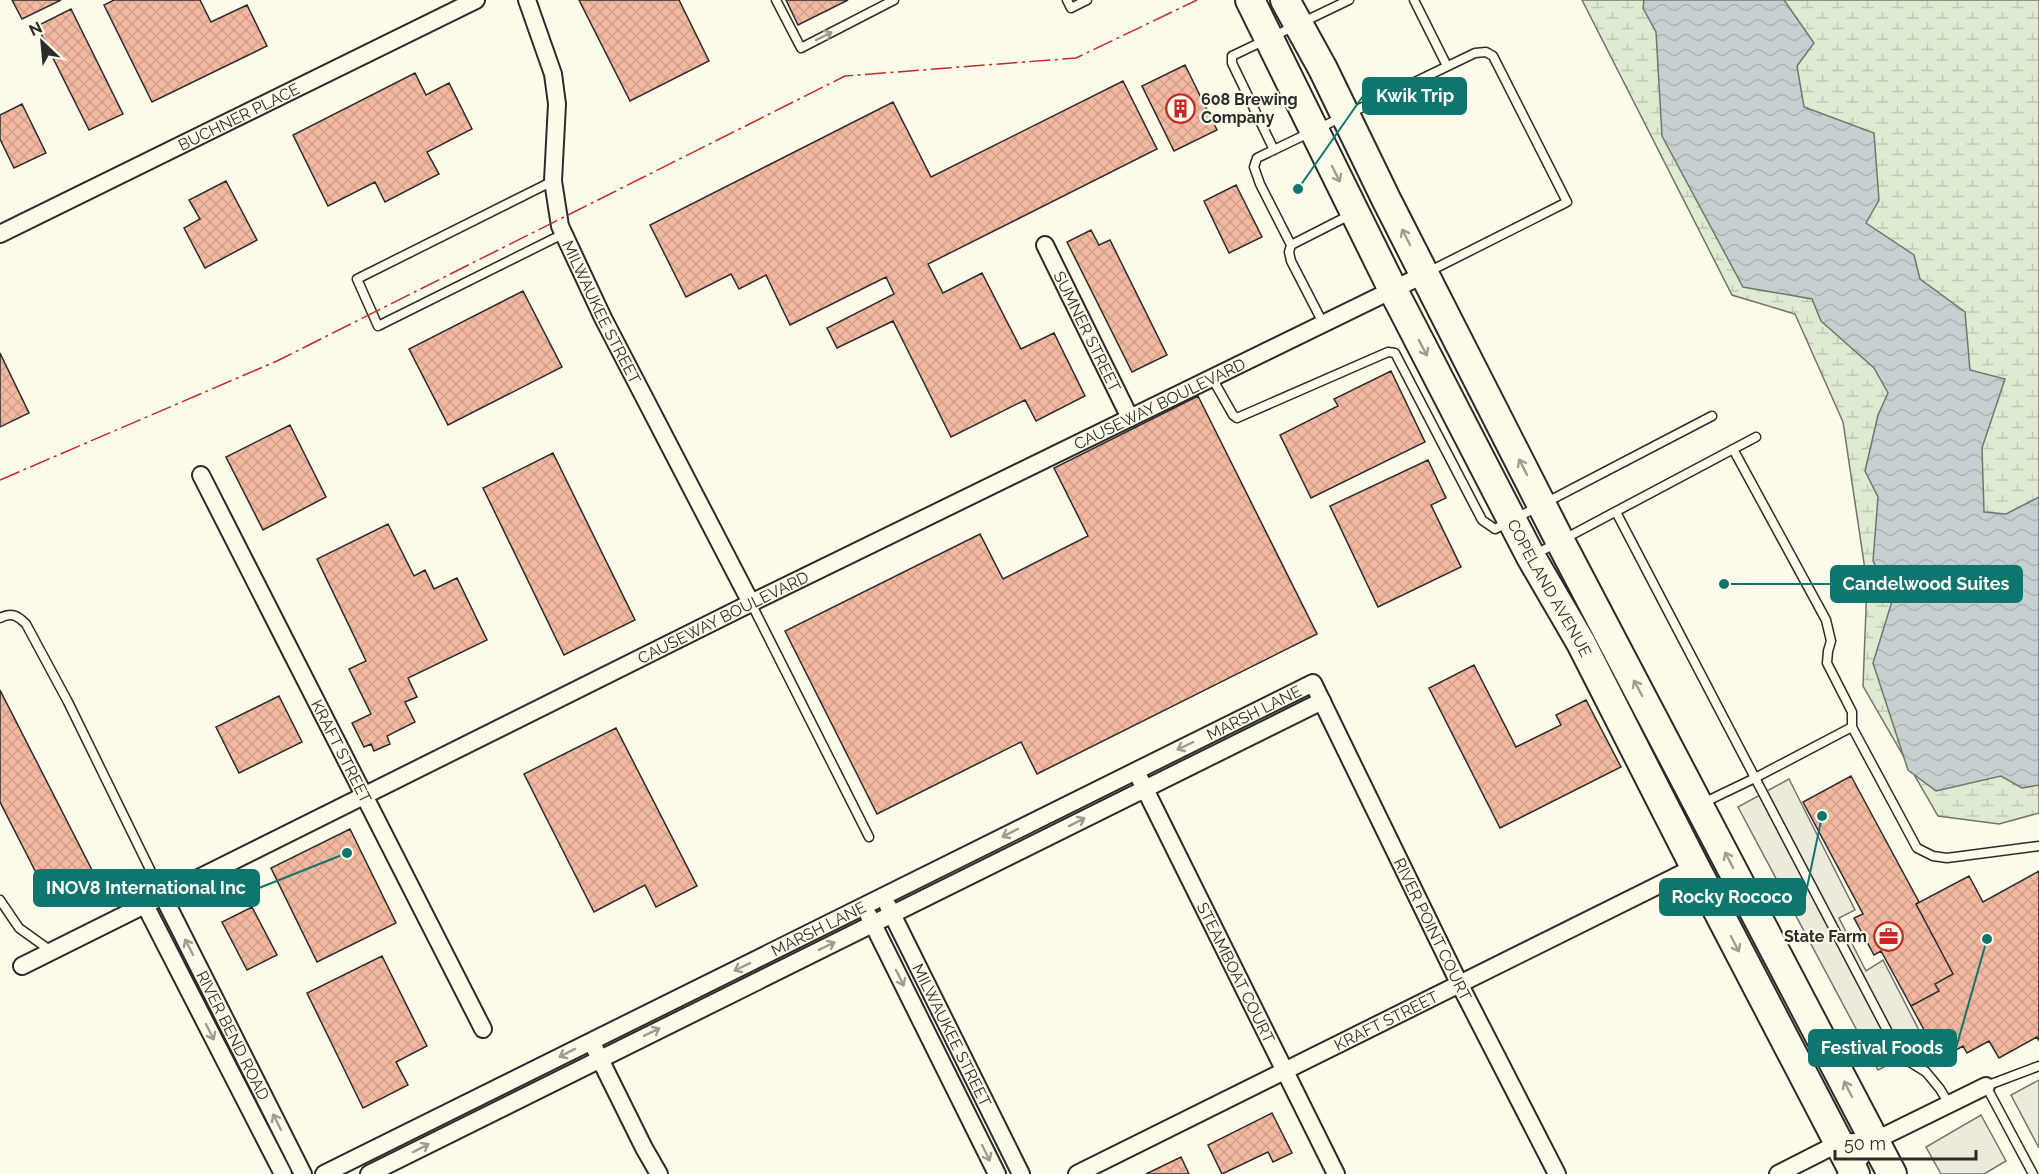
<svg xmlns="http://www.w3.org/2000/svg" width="2039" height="1174" viewBox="0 0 2039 1174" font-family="Raleway,sans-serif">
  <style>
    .wetland { fill: url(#wetland-marsh); stroke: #74746e; stroke-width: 1.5 }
    .parking { fill: #eceadb; stroke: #74746e; stroke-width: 1.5 }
    .water { fill: url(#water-waves); stroke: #74746e; stroke-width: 1.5 }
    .building { fill: url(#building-cross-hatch); stroke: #2b2b2b; stroke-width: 1.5 }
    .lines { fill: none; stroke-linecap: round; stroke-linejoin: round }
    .service-casing { stroke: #2b2b2b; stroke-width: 11 }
    .minor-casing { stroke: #2b2b2b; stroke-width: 20 }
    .trunk-casing { stroke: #2b2b2b; stroke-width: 32 }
    .service { stroke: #fdfbea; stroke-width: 8 }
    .minor { stroke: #fdfbea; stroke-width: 16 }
    .trunk { stroke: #fdfbea; stroke-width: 28 }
    .power { stroke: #c62828; stroke-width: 1.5; stroke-dasharray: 21 4.5 3 4.5; stroke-linecap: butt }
    .oneway { stroke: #9e9d94 }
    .labels { text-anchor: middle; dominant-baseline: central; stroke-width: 4.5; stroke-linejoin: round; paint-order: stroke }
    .poi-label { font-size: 16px; font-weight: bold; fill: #2b2b2b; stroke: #fdfbea; text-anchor: start }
    .street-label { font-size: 16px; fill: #2b2b2b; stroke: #fdfbea }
    .leader { fill: none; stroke: #0f766e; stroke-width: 2 }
    .callout-dot { fill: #0f766e; stroke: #fdfbea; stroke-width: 2 }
    .callout { fill: #0f766e; stroke: #0f766e; stroke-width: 2 }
    .callout-label { font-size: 18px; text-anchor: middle; font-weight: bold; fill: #fff }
  </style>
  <defs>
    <pattern id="wetland-marsh" width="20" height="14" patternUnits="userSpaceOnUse" patternTransform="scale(1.5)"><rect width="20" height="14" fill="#deebd1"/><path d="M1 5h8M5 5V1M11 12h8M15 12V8" fill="none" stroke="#bfcab4"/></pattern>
    <pattern id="water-waves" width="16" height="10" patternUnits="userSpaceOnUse" patternTransform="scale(1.5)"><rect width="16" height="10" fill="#c7d0d0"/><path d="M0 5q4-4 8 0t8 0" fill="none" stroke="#abb3b3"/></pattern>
    <pattern id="building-cross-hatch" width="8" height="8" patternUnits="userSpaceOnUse" patternTransform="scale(1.5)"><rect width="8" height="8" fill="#f2b8a0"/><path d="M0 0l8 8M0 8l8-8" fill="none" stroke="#d09e8a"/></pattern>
  </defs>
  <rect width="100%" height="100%" fill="#fdfbea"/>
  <path class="wetland" d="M 1582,0 L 2039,0 L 2039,813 L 1999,824 L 1938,816 L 1863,686 L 1867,583 L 1843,422 L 1795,314 L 1732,295 Z"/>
  <path class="parking" d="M 1789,779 L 1855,910 L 1839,918 L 1866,971 L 1883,960 L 1924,1040 L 1909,1047 L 1896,1061 L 1878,1070 L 1738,807 Z
    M 2039,1080 L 2039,1148 L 2011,1095 Z
    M 1981,1115 L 2006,1161 L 1984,1174 L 1941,1174 L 1926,1147 Z"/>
  <path class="water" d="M 1644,0 L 1784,0 L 1814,43 L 1797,66 L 1804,107 L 1874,133 L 1879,200 L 1866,223 L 1914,255 L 1920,279 L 1965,312 L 1970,370 L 2005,379 L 1982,448 L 1984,512 L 2006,514 L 2039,497 L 2039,785 L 2022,788 L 2001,776 L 1936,791 L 1908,770 L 1873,663 L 1893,598 L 1873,561 L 1878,497 L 1865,471 L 1878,415 L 1888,393 L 1874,368 L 1821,321 L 1812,299 L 1743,287 L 1662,136 L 1656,32 L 1643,8 Z"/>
  <path class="building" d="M 12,0 L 61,0 L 22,19 Z
    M 114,0 L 200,0 L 211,22 L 247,5 L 267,46 L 152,102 L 104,5 Z
    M 579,0 L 679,0 L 709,61 L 630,101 Z
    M 786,0 L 848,0 L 798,25 Z
    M 71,9 L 123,114 L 89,130 L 37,26 Z
    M 1185,65 L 1217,130 L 1174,151 L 1142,86 Z
    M 415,73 L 426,95 L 449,83 L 472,129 L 427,152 L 439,174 L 385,202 L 375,182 L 328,206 L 293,135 Z
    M 1123,81 L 1157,149 L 928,264 L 943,293 L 982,273 L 1021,349 L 1054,333 L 1085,396 L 1036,421 L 1025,400 L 951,437 L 893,321 L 837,348 L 827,328 L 894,294 L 886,277 L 790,325 L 766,275 L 739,289 L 731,274 L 686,297 L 650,225 L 893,102 L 931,177 Z
    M 22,104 L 46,153 L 14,168 L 0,139 L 0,115 Z
    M 226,181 L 257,240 L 205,268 L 184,228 L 200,219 L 189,200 Z
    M 1236,185 L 1262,237 L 1229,253 L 1204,201 Z
    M 1091,230 L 1099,245 L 1110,240 L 1167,355 L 1132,372 L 1067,242 Z
    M 523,291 L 562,367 L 448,425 L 409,349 Z
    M 0,353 L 29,413 L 0,427 Z
    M 1391,371 L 1425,442 L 1311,498 L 1280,435 L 1338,406 L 1334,399 Z
    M 1198,396 L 1317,634 L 1037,774 L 1021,742 L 877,814 L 785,631 L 980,534 L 1003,579 L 1088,536 L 1054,468 Z
    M 290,425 L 326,497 L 263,530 L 226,457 Z
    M 553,453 L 635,620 L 564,655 L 483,488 Z
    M 1428,460 L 1446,498 L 1431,505 L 1461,567 L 1378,607 L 1330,506 Z
    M 388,524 L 414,576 L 425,570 L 434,589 L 457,578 L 487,640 L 408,678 L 417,697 L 405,702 L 415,722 L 387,736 L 390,744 L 374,751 L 371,744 L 364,747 L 352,723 L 371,714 L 349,669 L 366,661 L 317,559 Z
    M 1474,665 L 1516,747 L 1561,725 L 1556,715 L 1586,700 L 1621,767 L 1500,828 L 1429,688 Z
    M 0,690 L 94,874 L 49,898 L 0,802 Z
    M 279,696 L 302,742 L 239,773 L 216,727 Z
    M 616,728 L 697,886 L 656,907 L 645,885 L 594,912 L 524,774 Z
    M 1851,776 L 1919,902 L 1916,904 L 1953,974 L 1935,984 L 1939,991 L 1911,1006 L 1881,951 L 1874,955 L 1854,918 L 1863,914 L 1803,802 Z
    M 350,829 L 396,923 L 317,962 L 271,868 Z
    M 2039,871 L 2039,1041 L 2037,1037 L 1999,1058 L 1989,1041 L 1967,1053 L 1963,1046 L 1940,1059 L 1911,1006 L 1939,991 L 1935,984 L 1953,974 L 1916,904 L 1969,876 L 1983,902 Z
    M 252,907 L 277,955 L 247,970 L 222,922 Z
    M 382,956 L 427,1046 L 396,1062 L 408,1085 L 363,1108 L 307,993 Z
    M 1272,1113 L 1292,1153 L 1273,1162 L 1268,1152 L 1222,1174 L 1208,1145 Z
    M 1181,1157 L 1189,1174 L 1146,1174 Z"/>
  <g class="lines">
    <defs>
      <path id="service" d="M 776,0 L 801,48 L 894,0
        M 1067,0 L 1071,8 L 1087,0
        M 1414,0 L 1447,66
        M 1274,150 L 1232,63 L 1232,56 L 1349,0
        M 553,181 L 357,279 L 378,326 L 563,234
        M 1291,245 L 1260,184 L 1254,167 L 1257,158 L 1475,53 L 1486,52 L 1493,56 L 1567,202 L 1428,272
        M 1323,323 L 1291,261 L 1289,252 L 1291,245 L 1350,215
        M 1212,378 L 1233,415 L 1237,418 L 1388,352 L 1395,353 L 1482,520 L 1495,529 L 1712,416
        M 1733,449 L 1826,620 L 1831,641 L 1828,651 L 1827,663 L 1852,712 L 1852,727 L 1917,848 L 1933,856 L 1947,858 L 2039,846
        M 1616,512 L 1890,1036 L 1910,1062 L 1926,1072 L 1940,1089 L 1949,1104
        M 1534,555 L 1756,437
        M 751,603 L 869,837
        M 0,618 C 11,612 17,615 26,624 L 68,702 L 163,896
        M 1703,803 L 1755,778 L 1852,727
        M 0,900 L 19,928 L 51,951
        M 2033,1174 L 1986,1086 L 2039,1066"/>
      <g id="minor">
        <path id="s1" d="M 527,0 L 553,74 L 557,104 L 553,181 L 560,226 L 603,318 L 751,603"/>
        <path id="s2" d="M 0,234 L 476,0"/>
        <path id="s3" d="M 1045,245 L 1130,418"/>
        <path id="s4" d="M 201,475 L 483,1029"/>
        <path id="s5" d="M 1140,779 L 1336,1174"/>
        <path id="s6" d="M 163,896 L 303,1174"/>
        <path d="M 145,905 L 283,1174"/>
        <path id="s7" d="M 888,906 L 1021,1174"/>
        <path d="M 869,916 L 997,1174"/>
        <path id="s8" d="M 22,966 L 751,603 L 1425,274"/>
        <path d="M 595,1049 L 644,1148 L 659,1174"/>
        <path d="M 1846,1171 L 1852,1168 L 1874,1141 L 1986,1086"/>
        <path id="s9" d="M 324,1174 L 1313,683 L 1460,985 L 1557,1174"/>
        <path d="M 369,1174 L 1322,701"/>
        <path id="s10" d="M 1077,1174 L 1695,867"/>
        <path d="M 1778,1174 L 1839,1143 L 1874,1141"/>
      </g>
      <g id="trunk">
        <path id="s11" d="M 1250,0 L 1393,290 L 1531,557 L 1581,643 L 1695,867 L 1855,1174"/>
        <path d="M 1285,0 L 1323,69 L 1386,199 L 1560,541 L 1892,1174"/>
      </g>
    </defs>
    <use href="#service" class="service-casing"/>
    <use href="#minor" class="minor-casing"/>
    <use href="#trunk" class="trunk-casing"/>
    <use href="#service" class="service"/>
    <use href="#minor" class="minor"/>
    <use href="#trunk" class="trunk"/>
    <path class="power" d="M 0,480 L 277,361 L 845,76 L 1076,58 L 1197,0"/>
  </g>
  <defs><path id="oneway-shaft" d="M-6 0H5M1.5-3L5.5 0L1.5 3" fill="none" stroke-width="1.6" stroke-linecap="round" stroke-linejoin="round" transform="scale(1.5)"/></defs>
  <g class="oneway">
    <use href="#oneway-shaft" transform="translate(824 36) rotate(-27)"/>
    <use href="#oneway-shaft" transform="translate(1336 174) rotate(63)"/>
    <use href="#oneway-shaft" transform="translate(1406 237) rotate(-117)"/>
    <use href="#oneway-shaft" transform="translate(1423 348) rotate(62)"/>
    <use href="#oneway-shaft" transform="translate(1523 467) rotate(-117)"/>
    <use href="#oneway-shaft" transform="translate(1638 688) rotate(-118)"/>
    <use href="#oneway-shaft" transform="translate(1185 746) rotate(154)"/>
    <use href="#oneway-shaft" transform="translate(1077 822) rotate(-27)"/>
    <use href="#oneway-shaft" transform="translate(1010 833) rotate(153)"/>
    <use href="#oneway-shaft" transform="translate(1729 860) rotate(-117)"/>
    <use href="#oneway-shaft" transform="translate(1735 944) rotate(62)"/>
    <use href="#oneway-shaft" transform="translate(827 946) rotate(-26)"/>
    <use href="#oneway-shaft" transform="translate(189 947) rotate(-117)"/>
    <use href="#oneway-shaft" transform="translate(742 967) rotate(154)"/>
    <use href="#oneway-shaft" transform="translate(900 978) rotate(64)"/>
    <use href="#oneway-shaft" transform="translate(210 1032) rotate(63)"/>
    <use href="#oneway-shaft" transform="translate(652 1032) rotate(-26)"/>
    <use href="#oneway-shaft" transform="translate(567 1053) rotate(153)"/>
    <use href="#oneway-shaft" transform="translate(1848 1089) rotate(-117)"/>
    <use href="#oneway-shaft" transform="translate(277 1122) rotate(-117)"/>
    <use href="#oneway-shaft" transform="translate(421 1148) rotate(-27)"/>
    <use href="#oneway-shaft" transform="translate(986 1153) rotate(64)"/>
  </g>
  <defs>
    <symbol id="building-ring" viewBox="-11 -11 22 22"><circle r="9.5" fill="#fdfbea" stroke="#c62828" stroke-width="1.5"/><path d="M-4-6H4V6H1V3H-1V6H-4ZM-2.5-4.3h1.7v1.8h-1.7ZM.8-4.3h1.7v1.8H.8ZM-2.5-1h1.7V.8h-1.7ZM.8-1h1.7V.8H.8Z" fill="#c62828"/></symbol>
    <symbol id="office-ring" viewBox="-11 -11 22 22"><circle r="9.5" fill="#fdfbea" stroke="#c62828" stroke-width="1.5"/><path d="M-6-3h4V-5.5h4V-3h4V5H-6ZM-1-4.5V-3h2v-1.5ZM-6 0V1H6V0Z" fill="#c62828"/></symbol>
  </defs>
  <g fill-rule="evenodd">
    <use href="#building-ring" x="1164" y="92" width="33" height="33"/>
    <use href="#office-ring" x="1872" y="920" width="33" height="33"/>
  </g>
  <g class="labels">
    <g class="poi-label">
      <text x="1201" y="99">608 Brewing<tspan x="1201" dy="18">Company</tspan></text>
      <text x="1867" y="936" text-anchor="end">State Farm</text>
    </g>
    <g class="street-label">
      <text stroke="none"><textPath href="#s2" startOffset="266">BUCHNER PLACE</textPath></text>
      <text stroke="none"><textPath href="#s1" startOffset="327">MILWAUKEE STREET</textPath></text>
      <text stroke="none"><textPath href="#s3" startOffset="96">SUMNER STREET</textPath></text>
      <text stroke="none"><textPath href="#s8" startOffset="1269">CAUSEWAY BOULEVARD</textPath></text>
      <text stroke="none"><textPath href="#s11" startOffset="660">COPELAND AVENUE</textPath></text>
      <text stroke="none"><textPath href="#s8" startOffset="783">CAUSEWAY BOULEVARD</textPath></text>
      <text stroke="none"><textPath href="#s9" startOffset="1038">MARSH LANE</textPath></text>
      <text stroke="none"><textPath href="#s4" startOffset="310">KRAFT STREET</textPath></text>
      <text stroke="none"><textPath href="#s9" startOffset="552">MARSH LANE</textPath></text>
      <text stroke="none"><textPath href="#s9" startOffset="1378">RIVER POINT COURT</textPath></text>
      <text stroke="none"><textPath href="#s5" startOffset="216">STEAMBOAT COURT</textPath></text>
      <text stroke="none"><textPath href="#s10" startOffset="345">KRAFT STREET</textPath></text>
      <text stroke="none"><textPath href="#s6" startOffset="156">RIVER BEND ROAD</textPath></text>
      <text stroke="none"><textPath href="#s7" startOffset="144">MILWAUKEE STREET</textPath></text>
    </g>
  </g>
  <path class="leader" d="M1298 189L1363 96M1724 584L1831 584M347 853L259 888M1822 816L1805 897M1987 939L1956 1048"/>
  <g class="callout-dot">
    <circle cx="1298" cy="189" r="6"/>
    <circle cx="1724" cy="584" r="6"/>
    <circle cx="347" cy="853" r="6"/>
    <circle cx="1822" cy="816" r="6"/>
    <circle cx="1987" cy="939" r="6"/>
  </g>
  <g class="callout">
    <rect x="1363" y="78" width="103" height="36" rx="6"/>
    <rect x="1831" y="566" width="191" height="36" rx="6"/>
    <rect x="34" y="870" width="225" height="36" rx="6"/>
    <rect x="1660" y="879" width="145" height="36" rx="6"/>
    <rect x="1809" y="1030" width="147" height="36" rx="6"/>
  </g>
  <g class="callout-label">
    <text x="1415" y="102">Kwik Trip</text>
    <text x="1926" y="590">Candelwood Suites</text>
    <text x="146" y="894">INOV8 International Inc</text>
    <text x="1732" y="903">Rocky Rococo</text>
    <text x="1882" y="1054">Festival Foods</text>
  </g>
  <g transform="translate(42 42) rotate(334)" stroke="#fdfbea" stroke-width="4.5" paint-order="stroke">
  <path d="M0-4.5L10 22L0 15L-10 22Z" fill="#2b2b2b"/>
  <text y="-9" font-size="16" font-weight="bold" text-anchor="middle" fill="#2b2b2b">N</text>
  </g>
  <path d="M1835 1150v9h141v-9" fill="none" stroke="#2b2b2b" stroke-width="3"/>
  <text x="1844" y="1150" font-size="18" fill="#2b2b2b" stroke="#fdfbea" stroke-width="4.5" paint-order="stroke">50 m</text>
</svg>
